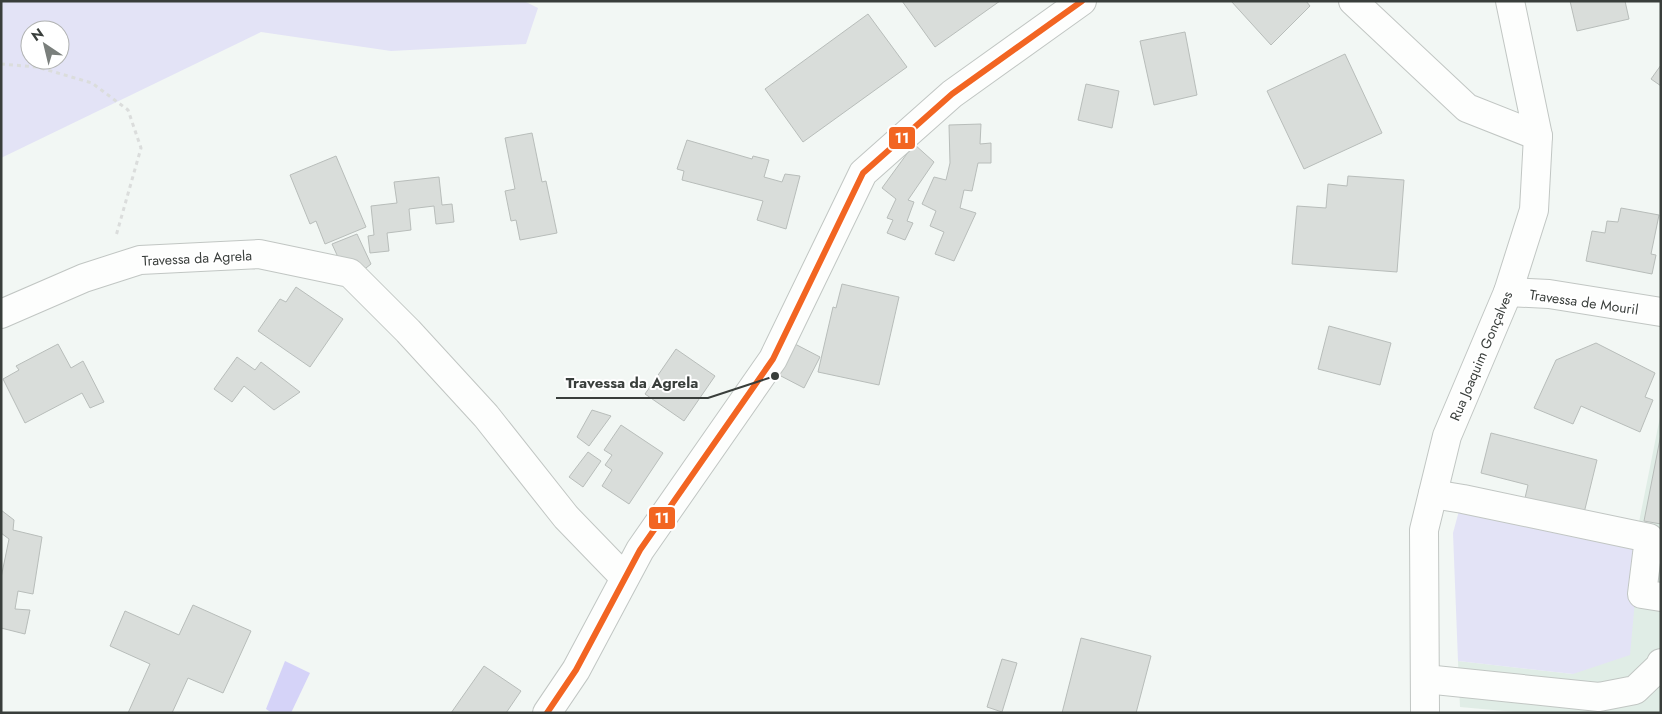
<svg xmlns="http://www.w3.org/2000/svg" width="1662" height="714" viewBox="0 0 1662 714" font-family="Jost,sans-serif">
  <style>
    .built { fill: #e0ede6 }
    .green { fill: #e3e3f6; fill-rule: evenodd }
    .water { fill: #d5d3f8 }
    .building { fill: #d9ddda; stroke: #b8bdba }
    .lines { fill: none; stroke-linecap: round; stroke-linejoin: round }
    .minor-casing { stroke: #c1c6c3; stroke-width: 30 }
    .major-casing { stroke: #c1c6c3; stroke-width: 30 }
    .path { stroke: #dbdddc; stroke-width: 3; stroke-dasharray: 4 4; stroke-linecap: butt }
    .minor { stroke: #fdfefd; stroke-width: 28 }
    .major { stroke: #fdfefd; stroke-width: 28 }
    .bus-1-casing { stroke: #fff; stroke-width: 10 }
    .bus-1 { stroke: #f26522; stroke-width: 6 }
    .labels { text-anchor: middle; dominant-baseline: central; stroke-width: 4; stroke-linejoin: round; paint-order: stroke }
    .street-label { font-size: 14px; fill: #393e3b; stroke: #fff }
    .leader { fill: none; stroke: #393e3b; stroke-width: 2 }
    .callout-dot { fill: #393e3b; stroke: #fff; stroke-width: 2 }
    .callout-label { font-size: 15px; text-anchor: middle; font-weight: bold; fill: #393e3b; stroke: #fff; stroke-width: 4; stroke-linejoin: round; paint-order: stroke }
    .line-badge { stroke: #fff; stroke-width: 2 }
    .badge-label { font-size: 14px; text-anchor: middle; font-weight: bold; fill: #fff }
  </style>
  <rect width="100%" height="100%" fill="#f2f7f4"/>
  <path class="built" d="M 1661,412 L 1661,713 L 1526,713 L 1460,707 L 1458,661 L 1573,674 L 1639,522 Z"/>
  <path class="green" d="M 1,1 L 524,1 L 538,8 L 526,44 L 391,51 L 261,32 L 1,158 ZM 30,30 L 60,30 L 60,60 L 30,60 Z
    M 1460,507 L 1640,546 L 1630,655 L 1573,674 L 1458,661 L 1453,533 Z"/>
  <path class="water" d="M 285,661 L 310,673 L 291,713 L 272,713 L 266,709 Z"/>
  <path class="building" d="M 902,1 L 1000,1 L 935,47 Z
    M 1231,1 L 1306,1 L 1310,6 L 1271,45 Z
    M 1570,1 L 1625,1 L 1629,19 L 1577,31 Z
    M 868,14 L 907,67 L 803,142 L 765,89 Z
    M 1185,32 L 1197,95 L 1154,105 L 1140,41 Z
    M 1345,54 L 1382,133 L 1304,169 L 1267,91 Z
    M 1661,65 L 1661,86 L 1651,79 Z
    M 1086,84 L 1119,91 L 1112,128 L 1078,120 Z
    M 981,124 L 980,144 L 991,143 L 991,163 L 978,163 L 972,191 L 964,190 L 960,208 L 976,213 L 954,261 L 935,254 L 944,232 L 930,226 L 936,211 L 922,204 L 934,177 L 946,180 L 950,163 L 949,125 Z
    M 532,133 L 542,182 L 546,181 L 557,233 L 520,240 L 516,220 L 511,221 L 505,191 L 515,189 L 505,138 Z
    M 687,140 L 752,159 L 753,156 L 769,160 L 764,177 L 782,182 L 785,174 L 800,176 L 786,229 L 757,220 L 763,201 L 682,180 L 684,171 L 677,169 Z
    M 914,144 L 934,162 L 908,200 L 914,202 L 907,221 L 913,223 L 905,240 L 887,233 L 893,220 L 887,218 L 896,199 L 882,188 Z
    M 336,156 L 366,227 L 325,244 L 316,221 L 310,224 L 290,175 Z
    M 1348,176 L 1404,180 L 1397,272 L 1292,264 L 1297,206 L 1326,208 L 1328,184 L 1347,186 Z
    M 439,177 L 442,205 L 452,204 L 454,222 L 436,224 L 434,206 L 409,209 L 411,230 L 387,233 L 389,251 L 370,253 L 368,236 L 374,235 L 371,206 L 397,203 L 394,182 Z
    M 1621,208 L 1659,215 L 1651,254 L 1656,255 L 1652,274 L 1586,261 L 1592,231 L 1605,233 L 1607,221 L 1618,222 Z
    M 357,234 L 371,264 L 356,276 L 342,266 L 332,244 Z
    M 842,284 L 899,297 L 879,385 L 818,372 L 833,307 L 836,308 Z
    M 296,287 L 343,319 L 310,367 L 258,331 L 280,299 L 286,302 Z
    M 1329,326 L 1391,343 L 1380,385 L 1318,369 Z
    M 1596,343 L 1655,373 L 1645,397 L 1653,400 L 1640,432 L 1581,406 L 1573,424 L 1534,408 L 1556,360 Z
    M 58,344 L 71,368 L 83,361 L 104,402 L 90,408 L 82,393 L 25,423 L 3,379 L 19,370 L 16,366 Z
    M 795,344 L 820,357 L 804,388 L 779,375 Z
    M 676,349 L 715,376 L 684,421 L 645,394 Z
    M 237,357 L 255,370 L 261,362 L 300,392 L 274,410 L 244,386 L 232,402 L 214,389 Z
    M 592,410 L 611,416 L 589,446 L 577,437 Z
    M 621,425 L 663,453 L 629,504 L 602,486 L 612,470 L 605,465 L 612,455 L 604,450 Z
    M 1491,433 L 1597,460 L 1584,513 L 1525,498 L 1528,485 L 1481,473 Z
    M 1661,434 L 1661,524 L 1644,521 Z
    M 588,452 L 601,461 L 583,487 L 569,477 Z
    M 1,510 L 14,520 L 13,530 L 42,537 L 33,594 L 18,591 L 15,609 L 30,610 L 25,634 L 1,628 L 1,578 L 9,539 L 1,533 Z
    M 193,605 L 251,631 L 223,693 L 188,678 L 172,713 L 128,713 L 150,664 L 110,646 L 125,611 L 179,635 Z
    M 1081,638 L 1151,656 L 1136,713 L 1062,713 Z
    M 1002,659 L 1017,663 L 1002,712 L 987,707 Z
    M 484,666 L 521,691 L 506,713 L 451,713 Z"/>
  <g class="lines">
    <defs>
      <path id="minor" d="M 1353,1 L 1467,108 L 1538,136
        M 1508,292 L 1549,294 L 1661,312
        M 1,314 L 84,278 L 140,260 L 259,254 L 350,273 L 408,331 L 486,416 L 566,517 L 625,578
        M 1433,494 L 1463,499 L 1649,538 L 1642,594 L 1661,597
        M 1425,679 L 1599,697 L 1635,690 L 1660,666 L 1661,663
        M 547,713 L 576,670 L 640,550 L 773,359 L 863,173 L 952,94 L 1082,1"/>
      <path id="major" d="M 1425,713 L 1424,530 L 1447,436 L 1508,292 L 1534,210 L 1538,136 L 1510,1"/>
    </defs>
    <use href="#minor" class="minor-casing"/>
    <use href="#major" class="major-casing"/>
    <path class="path" d="M 1,64 L 37,67 L 92,83 L 128,110 L 141,148 L 116,236 L 116,238"/>
    <use href="#minor" class="minor"/>
    <use href="#major" class="major"/>
    <defs>
      <path id="bus-1" d="M 547,713 L 576,670 L 640,550 L 773,359 L 863,173 L 952,94 L 1082,1"/>
    </defs>
    <use href="#bus-1" class="bus-1-casing"/>
    <use href="#bus-1" class="bus-1"/>
  </g>
  <g class="labels">
    <g class="street-label">
      <text transform="translate(197 258) rotate(-3)">Travessa da Agrela</text>
      <text transform="translate(1584 302) rotate(8)">Travessa de Mouril</text>
      <text transform="translate(1481 356) rotate(-67)">Rua Joaquim Gonçalves</text>
    </g>
  </g>
  <path class="leader" d="M775 376L708 398H556"/>
  <circle class="callout-dot" cx="775" cy="376" r="5"/>
  <g class="callout-label">
    <text x="632" y="388">Travessa da Agrela</text>
  </g>
  <g class="line-badge">
    <rect x="888" y="126" width="28" height="24" rx="5" fill="#f26522"/>
    <rect x="648" y="506" width="28" height="24" rx="5" fill="#f26522"/>
  </g>
  <g class="badge-label">
    <text x="902" y="143">11</text>
    <text x="662" y="523">11</text>
  </g>
  <rect width="1662" height="714" fill="none" stroke="#393e3b" stroke-width="5"/>
  <g transform="translate(45 45) rotate(325)"><circle r="24" fill="#ffffff" stroke="#b0b2b1"/>
  <path d="M0-4L9 19L0 12L-9 19Z" fill="#7a7f7c"/>
  <text y="-8" font-size="14" font-weight="bold" text-anchor="middle" fill="#393e3b">N</text>
  </g>
</svg>
